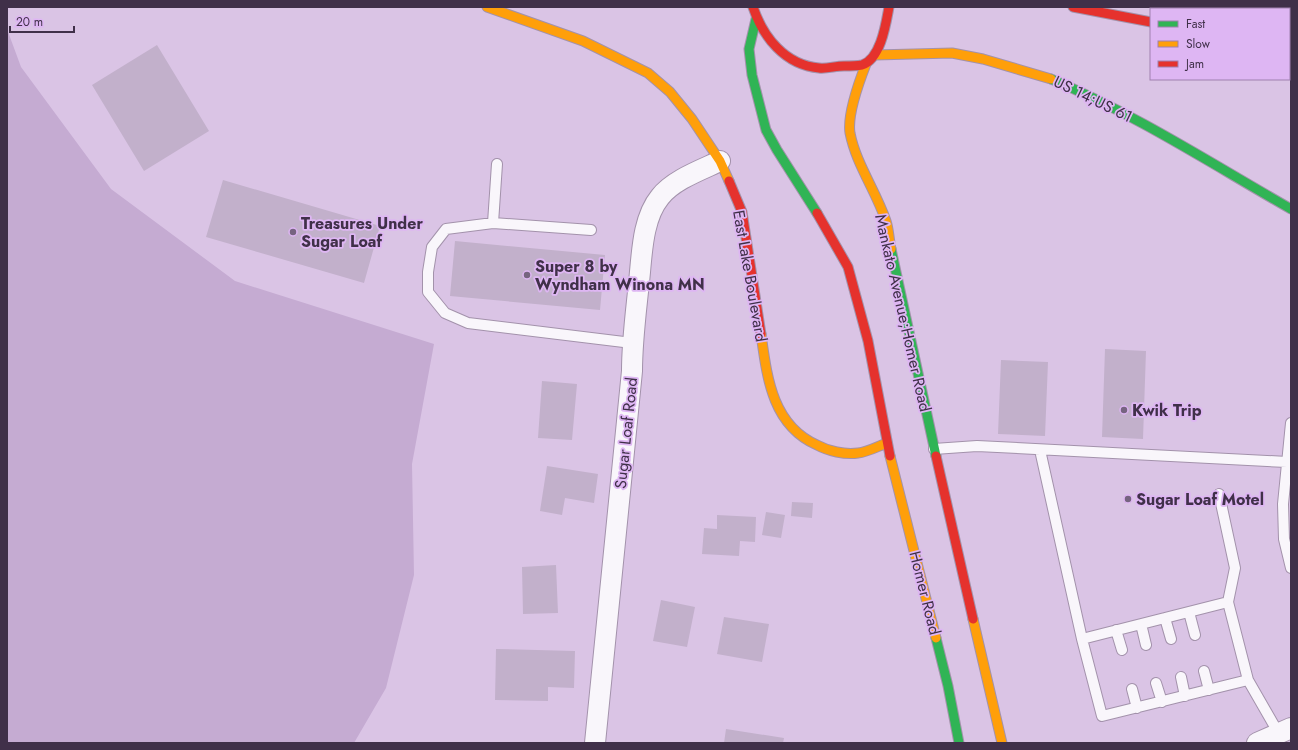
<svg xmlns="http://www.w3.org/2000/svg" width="1298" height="750" viewBox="0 0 1298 750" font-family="Jost,sans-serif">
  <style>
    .green { fill: #c5abd2 }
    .building { fill: #c2b0cb }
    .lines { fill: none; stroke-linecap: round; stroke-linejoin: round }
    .lane-casing { stroke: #a392ab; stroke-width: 12 }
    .street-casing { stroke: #a392ab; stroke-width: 22 }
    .fast-casing { stroke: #a392ab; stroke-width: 11 }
    .slow-casing { stroke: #a392ab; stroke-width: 11 }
    .jam-casing { stroke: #a392ab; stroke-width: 11 }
    .lane { stroke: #f9f6fb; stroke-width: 10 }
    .street { stroke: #f9f6fb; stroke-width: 20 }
    .fast { stroke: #30b455; stroke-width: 9 }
    .slow { stroke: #ff9f0a; stroke-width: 9 }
    .jam { stroke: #e5322d; stroke-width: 9 }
    .poi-dot { fill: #766480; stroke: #deb6f3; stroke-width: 1.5 }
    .labels { text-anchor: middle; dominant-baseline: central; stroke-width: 3.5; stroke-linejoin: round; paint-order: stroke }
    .street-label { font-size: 16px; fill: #403049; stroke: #deb6f3 }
    .poi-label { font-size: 16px; font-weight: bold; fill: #403049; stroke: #deb6f3; text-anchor: start }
  </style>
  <rect width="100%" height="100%" fill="#dac4e5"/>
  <path class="green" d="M 7,29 L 21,67 L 111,189 L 235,281 L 434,344 L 412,464 L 414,575 L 386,688 L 354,743 L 7,743 Z"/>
  <path class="building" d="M 157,45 L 209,131 L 144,171 L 92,85 Z
    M 223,180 L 380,226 L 364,283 L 206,237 Z
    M 455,241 L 605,255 L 600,310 L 450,296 Z
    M 1105,349 L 1146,351 L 1143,439 L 1102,437 Z
    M 1001,360 L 1048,362 L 1045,436 L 998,434 Z
    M 542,381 L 577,384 L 572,440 L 538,438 Z
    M 547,466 L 598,474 L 594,503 L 565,498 L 562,515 L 540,511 Z
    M 792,502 L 813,503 L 812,518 L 791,516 Z
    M 766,512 L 785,515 L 781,538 L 762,535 Z
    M 717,515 L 756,517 L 755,542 L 740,541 L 739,556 L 702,554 L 704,528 L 717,529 Z
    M 556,565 L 558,613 L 523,614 L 522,567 Z
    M 661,600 L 695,607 L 687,647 L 653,641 Z
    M 724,617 L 769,624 L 762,662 L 717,654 Z
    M 496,649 L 575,651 L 574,688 L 548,687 L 548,701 L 495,700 Z
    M 726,729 L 784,738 L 783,743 L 724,743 Z"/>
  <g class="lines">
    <defs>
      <path id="lane" d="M 497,164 L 493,223 L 591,230
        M 493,223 L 446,229 L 432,247 L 428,272 L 428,292 L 445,313 L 468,323 L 632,343
        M 1291,423 L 1283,504 L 1284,539 L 1291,568
        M 934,449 L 977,446 L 1287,462
        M 1040,450 L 1082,639 L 1228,602 L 1248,680 L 1102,716 L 1082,639
        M 1219,494 L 1235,568 L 1228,602
        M 1189,612 L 1195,635
        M 1165,618 L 1171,639
        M 1141,624 L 1146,645
        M 1116,630 L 1122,650
        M 1204,671 L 1209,690
        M 1181,677 L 1185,696
        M 1248,680 L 1279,734
        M 1156,683 L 1162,702
        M 1132,689 L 1137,708"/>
      <path id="street" d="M 595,743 L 632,371 C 632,341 636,312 639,282 C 642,255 642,219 660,197 C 673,180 701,170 720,161
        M 1257,743 L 1291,728"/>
      <path id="fast" d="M 756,19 L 749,49 L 752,75 L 766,130 L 777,150 L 817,213
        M 1051,79 C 1135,114 1212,164 1291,209
        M 891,249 L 936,456
        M 936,638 L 948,686 L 959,743"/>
      <path id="slow" d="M 487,7 L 583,41 L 648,73 L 670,92 L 692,119 L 720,161 L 729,181
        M 875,55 L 952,53 L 983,59 L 1051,79
        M 866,64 C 859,82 847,114 850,133 C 856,164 876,191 886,221 C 889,230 889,240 891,249
        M 761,334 C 767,377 772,425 817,445 C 828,451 845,455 858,453 C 868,452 878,446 887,443
        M 890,456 L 936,638
        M 973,619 L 1002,743"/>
      <path id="jam" d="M 753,7 C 763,37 785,65 819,68 C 827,69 835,66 844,66 C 850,66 856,66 862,65 C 881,59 886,23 889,7
        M 1073,7 L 1151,22
        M 1289,71 L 1291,72
        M 729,181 L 742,212 L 761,334
        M 817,213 L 848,267 L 868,341 L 890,456
        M 936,456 L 973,619"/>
    </defs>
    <use href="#lane" class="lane-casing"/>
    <use href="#street" class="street-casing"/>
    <use href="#fast" class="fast-casing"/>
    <use href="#slow" class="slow-casing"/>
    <use href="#jam" class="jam-casing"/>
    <use href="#lane" class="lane"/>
    <use href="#street" class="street"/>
    <use href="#fast" class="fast"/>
    <use href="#slow" class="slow"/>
    <use href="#jam" class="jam"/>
  </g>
  <g class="poi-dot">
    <circle cx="293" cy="232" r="4"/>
    <circle cx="527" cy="275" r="4"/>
    <circle cx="1124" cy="410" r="4"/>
    <circle cx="1128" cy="499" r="4"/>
  </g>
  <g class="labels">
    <g class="street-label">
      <text transform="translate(1093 99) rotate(26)">US 14;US 61</text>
      <text transform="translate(750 276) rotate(80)">East Lake Boulevard</text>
      <text transform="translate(903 313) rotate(77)">Mankato Avenue;Homer Road</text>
      <text transform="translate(626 433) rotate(-84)">Sugar Loaf Road</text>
      <text transform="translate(925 593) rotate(76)">Homer Road</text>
    </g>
    <g class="poi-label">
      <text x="301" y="223">Treasures Under<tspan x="301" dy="18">Sugar Loaf</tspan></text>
      <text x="535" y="266">Super 8 by<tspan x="535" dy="18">Wyndham Winona MN</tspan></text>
      <text x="1132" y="410">Kwik Trip</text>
      <text x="1136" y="499">Sugar Loaf Motel</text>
    </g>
  </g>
  <rect width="1298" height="750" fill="none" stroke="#403049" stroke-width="16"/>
  <rect x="1150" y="8" width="140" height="72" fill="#deb6f3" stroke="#9f80af"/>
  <rect x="1158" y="21" width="20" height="6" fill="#30b455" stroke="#9f80af"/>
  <text x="1186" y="28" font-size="12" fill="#403049">Fast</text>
  <rect x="1158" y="41" width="20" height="6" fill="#ff9f0a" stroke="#9f80af"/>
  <text x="1186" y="48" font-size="12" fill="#403049">Slow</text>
  <rect x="1158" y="61" width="20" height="6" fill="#e5322d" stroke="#9f80af"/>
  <text x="1186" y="68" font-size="12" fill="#403049">Jam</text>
  <path d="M10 26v6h64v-6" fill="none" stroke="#403049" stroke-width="2"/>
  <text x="16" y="26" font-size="12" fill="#403049" stroke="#deb6f3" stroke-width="3" paint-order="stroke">20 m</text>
</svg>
